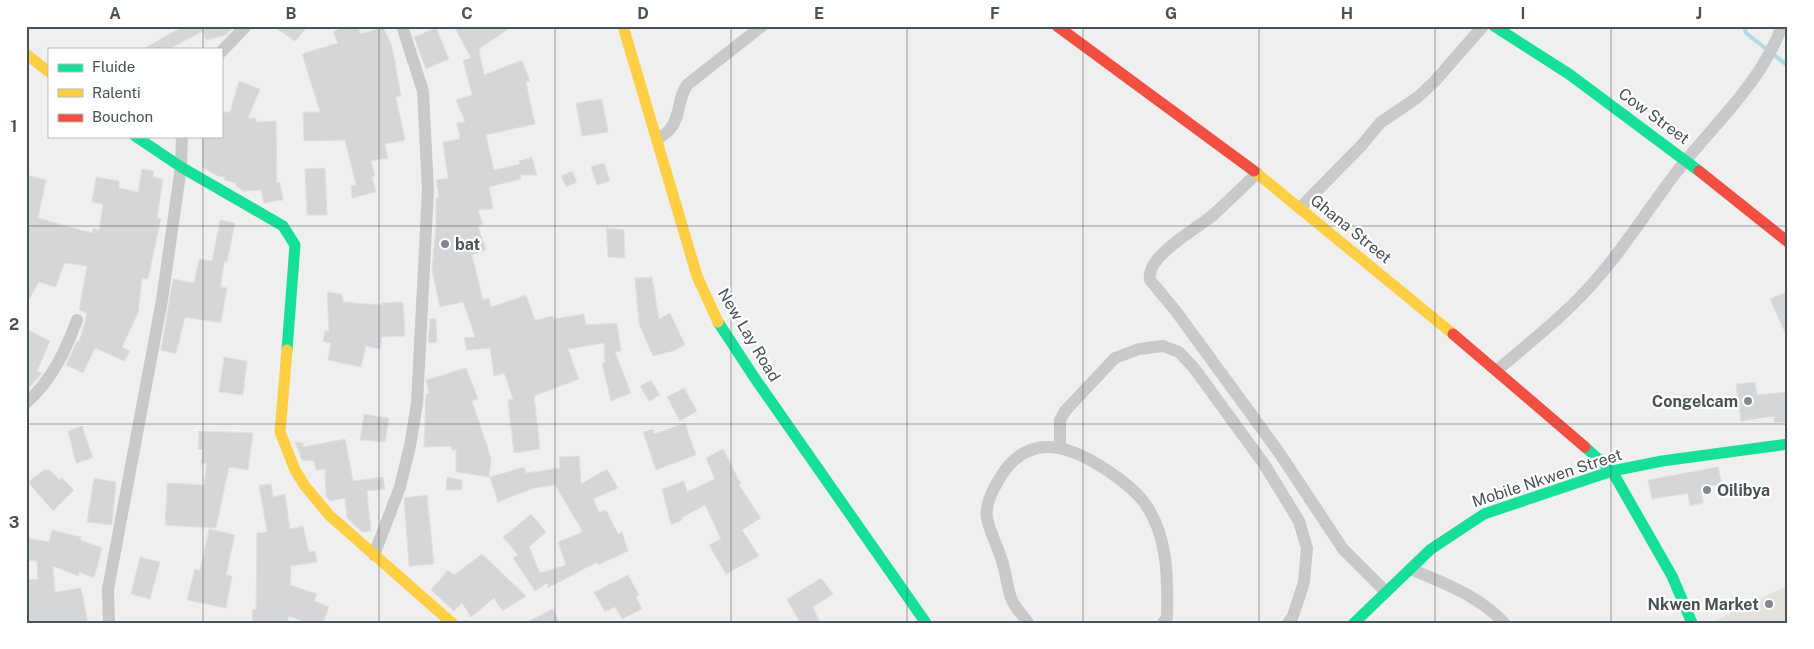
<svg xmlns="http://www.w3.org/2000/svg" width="1814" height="649" viewBox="0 0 1814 649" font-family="'Public Sans',sans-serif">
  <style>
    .commercial { fill: #e4e2dd }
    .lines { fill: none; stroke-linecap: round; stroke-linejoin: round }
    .stream { stroke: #aedce7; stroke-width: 4 }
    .building { fill: #d5d6d8; stroke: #e1e1e2 }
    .street { stroke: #c7c9ca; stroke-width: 12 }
    .fast { stroke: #16e098; stroke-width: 11 }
    .slow { stroke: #ffcf43; stroke-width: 11 }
    .jam { stroke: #f24e42; stroke-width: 11 }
    .grid { fill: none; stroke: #485259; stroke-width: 1; stroke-opacity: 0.55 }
    .poi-dot { fill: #82898e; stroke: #fff; stroke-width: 2 }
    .labels { text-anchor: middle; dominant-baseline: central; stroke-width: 4.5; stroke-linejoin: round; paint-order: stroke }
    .street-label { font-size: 16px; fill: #485259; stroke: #fff }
    .poi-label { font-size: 16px; font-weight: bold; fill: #485259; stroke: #fff; text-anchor: start }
    .neatline { fill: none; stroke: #485259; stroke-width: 2 }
    .grid-label { font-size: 16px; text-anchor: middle; font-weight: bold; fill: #485259 }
  </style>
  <rect width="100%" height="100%" fill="#efefef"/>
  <path class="commercial" d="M 1788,585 L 1788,623 L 1711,623 Z"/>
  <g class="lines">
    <path class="stream" d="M 1744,26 L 1746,33 L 1788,66"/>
  </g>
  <path class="building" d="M 184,26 L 234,26 L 226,35 L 206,40 L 203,31 L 169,49 L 143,49 Z
    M 273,26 L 308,26 L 295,41 Z
    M 344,26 L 357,26 L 361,34 L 383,27 L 392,46 L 401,96 L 396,97 L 405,140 L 385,144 L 388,158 L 371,161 L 375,176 L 372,177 L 376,192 L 352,198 L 351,186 L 356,185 L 345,140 L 304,141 L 303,112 L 320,112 L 302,54 L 338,43 L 333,32 Z
    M 454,26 L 513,26 L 479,49 L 484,75 L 522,60 L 530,81 L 526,82 L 535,124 L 486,135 L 494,170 L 520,164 L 519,161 L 532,157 L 537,175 L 520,175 L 521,179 L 489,187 L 493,209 L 478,210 L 483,224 L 478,226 L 486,250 L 472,255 L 483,300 L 489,298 L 491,307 L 526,295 L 535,320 L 553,316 L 554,319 L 584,314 L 586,325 L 617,323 L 621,351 L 615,352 L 631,393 L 611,401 L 602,363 L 605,363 L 604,343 L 568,349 L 579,379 L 534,396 L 540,449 L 514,453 L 508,400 L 513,399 L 504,373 L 494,376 L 490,348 L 467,350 L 464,338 L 475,337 L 467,313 L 463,302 L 440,307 L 432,270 L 436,226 L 436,198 L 439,198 L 436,180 L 448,178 L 443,142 L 460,139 L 457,123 L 465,122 L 456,100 L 472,95 L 463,60 L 471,58 Z
    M 436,28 L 449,59 L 426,69 L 414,37 Z
    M 239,81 L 260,89 L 248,118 L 256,118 L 256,122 L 276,121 L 277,183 L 280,182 L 283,200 L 264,203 L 261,190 L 243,191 L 236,186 L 236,183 L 224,180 L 225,177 L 218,176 L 202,167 L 203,136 L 221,136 L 221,112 L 230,112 Z
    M 602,99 L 608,132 L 582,136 L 576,103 Z
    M 604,163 L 610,181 L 597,185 L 591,167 Z
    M 325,168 L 327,215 L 307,215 L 305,169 Z
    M 142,169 L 154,171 L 153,177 L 163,179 L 157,218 L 161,219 L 148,279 L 142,278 L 138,313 L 122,347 L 130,351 L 124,361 L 95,348 L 83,373 L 66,365 L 77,341 L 79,342 L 85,322 L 87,313 L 79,310 L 87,266 L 64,263 L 56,287 L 39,282 L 26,305 L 26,175 L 46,180 L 38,218 L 92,233 L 93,228 L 99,230 L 103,204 L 92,202 L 96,177 L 119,181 L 119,188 L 138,192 Z
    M 572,171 L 577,182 L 566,187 L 561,176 Z
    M 220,220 L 235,223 L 227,262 L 224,261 L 221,287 L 227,288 L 221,323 L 185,317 L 176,354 L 161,350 L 173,279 L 194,283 L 199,259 L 212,261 Z
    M 606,228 L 624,230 L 625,258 L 608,257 Z
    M 652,277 L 659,319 L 670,313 L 685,345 L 673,351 L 653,356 L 639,324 L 635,278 Z
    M 1788,291 L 1788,339 L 1770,299 Z
    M 327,292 L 342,294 L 343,302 L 382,305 L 382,303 L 403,302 L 405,336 L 382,337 L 380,349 L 366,346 L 361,367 L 328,360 L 331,343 L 323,341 L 325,331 L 329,332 Z
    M 436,318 L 437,342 L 428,343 L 430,319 Z
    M 26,329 L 50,341 L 37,371 L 42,373 L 26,391 Z
    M 224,357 L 247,361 L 243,395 L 219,392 Z
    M 466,368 L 478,399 L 472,401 L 491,458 L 489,477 L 456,472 L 456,450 L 452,450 L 451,446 L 424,447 L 426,394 L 429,393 L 426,380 Z
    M 651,380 L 660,395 L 649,401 L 640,386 Z
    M 1755,382 L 1757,395 L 1788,392 L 1788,422 L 1774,423 L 1774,416 L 1741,421 L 1736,384 Z
    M 684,388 L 697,411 L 680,421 L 667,397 Z
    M 364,414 L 389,418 L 385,442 L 360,440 Z
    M 685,423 L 696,455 L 656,470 L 643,432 L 653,429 L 654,434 Z
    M 82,426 L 93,458 L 76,463 L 68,431 Z
    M 199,431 L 253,433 L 248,470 L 229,467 L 216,528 L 165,525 L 167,483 L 204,485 L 207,464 L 201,463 L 203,450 L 198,449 Z
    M 345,439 L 353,481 L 383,477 L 385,489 L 367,491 L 371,531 L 362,532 L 347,518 L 345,498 L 330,501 L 326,496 L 325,469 L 316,470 L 314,461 L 302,460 L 295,442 L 303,443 L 303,447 Z
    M 723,449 L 741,484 L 739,485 L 761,518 L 742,530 L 759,556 L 726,574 L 709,545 L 721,539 L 705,505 L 681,518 L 682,520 L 671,525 L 662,489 L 684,481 L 687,492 L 715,479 L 706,458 Z
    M 579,456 L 581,484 L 607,469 L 618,488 L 593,499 L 599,512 L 606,510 L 618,534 L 622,532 L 628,551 L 598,565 L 597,562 L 548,588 L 547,583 L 535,591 L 513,558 L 518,555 L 503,537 L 531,514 L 546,532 L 529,547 L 540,573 L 566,565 L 558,542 L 583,532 L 555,485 L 534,488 L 498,502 L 490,477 L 524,467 L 526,473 L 560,468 L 559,457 Z
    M 1718,467 L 1722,484 L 1701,488 L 1703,503 L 1690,506 L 1688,493 L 1652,499 L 1648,480 Z
    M 45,469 L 50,470 L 59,480 L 62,478 L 74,490 L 53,511 L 28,482 Z
    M 447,477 L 462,480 L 462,490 L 446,490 Z
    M 94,478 L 116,482 L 112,525 L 87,522 Z
    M 271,484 L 273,497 L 285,494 L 290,529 L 303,526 L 309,552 L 315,551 L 317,562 L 291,566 L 290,585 L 317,594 L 314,601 L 329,607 L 323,623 L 306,623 L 289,616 L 287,623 L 252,623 L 253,609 L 256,610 L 257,533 L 267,532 L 259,485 Z
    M 427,495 L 434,564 L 409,566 L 404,498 Z
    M 209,529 L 235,535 L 226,575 L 232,576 L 226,608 L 187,600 L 195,569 L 200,571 Z
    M 52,530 L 81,537 L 80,540 L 102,548 L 94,578 L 79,572 L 79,576 L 53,566 L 55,592 L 81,588 L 88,623 L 26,623 L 26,580 L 38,579 L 37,561 L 26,560 L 26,538 L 49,542 Z
    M 482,554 L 526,596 L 502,611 L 494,598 L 471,617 L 462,603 L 454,611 L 431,590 L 448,570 L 454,575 Z
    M 140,557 L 160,562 L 150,599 L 131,594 Z
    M 628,575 L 639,595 L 636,597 L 642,609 L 622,619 L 615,607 L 605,612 L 594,592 Z
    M 821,578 L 833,594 L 813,607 L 820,623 L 800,623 L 787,599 Z
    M 553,609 L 560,623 L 525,623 Z"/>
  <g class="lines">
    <path class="street" d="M 221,52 L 246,26
      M 657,139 C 662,136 667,133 670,129 C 681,117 677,97 688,84 L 762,26
      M 1257,173 C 1242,188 1227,202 1212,216 C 1196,229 1145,257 1150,280 L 1175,310 L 1278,451 L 1343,549 L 1386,592
      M 1300,208 L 1362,145 L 1380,123 L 1418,97 L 1435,81 L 1483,26
      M 1497,370 C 1533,340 1570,311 1600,275 C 1632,238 1656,196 1687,159 C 1722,117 1763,78 1782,26
      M 26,403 C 52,380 65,352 77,320
      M 1060,448 L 1060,420 L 1065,411 L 1115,358 L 1139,349 L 1163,346 L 1179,352 L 1194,368 L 1264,464 L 1299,521 L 1307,548 L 1304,582 L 1293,616 L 1288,623
      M 374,555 L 400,487 L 410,446 L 417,403 L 428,190 L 423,91 L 402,26
      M 1411,569 C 1443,583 1480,596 1504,623
      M 109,623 L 108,589 L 162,300 L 181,167 L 182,136
      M 1028,623 C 1023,615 1014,607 1011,598 C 1007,586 1006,573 1002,561 C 998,547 990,533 987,518 C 985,505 991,493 997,483 C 1025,431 1067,443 1108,471 C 1120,479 1134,489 1143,501 C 1168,533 1168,578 1167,617 L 1163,623"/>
    <path class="fast" d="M 1494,26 L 1569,74 L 1699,171
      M 135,136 L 181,167 L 283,226 L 295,245 L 287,350
      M 718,322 L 754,377 L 926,623
      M 1585,447 L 1612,471 L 1672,576 L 1692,623
      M 1354,623 L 1431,549 L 1484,514 L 1612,471 L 1662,461 L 1788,444"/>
    <path class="slow" d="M 623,26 L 697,276 L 718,322
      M 26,54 L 49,72
      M 1254,171 L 1453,334
      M 287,350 L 280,432 L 295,470 L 305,486 L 329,515 L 452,623"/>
    <path class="jam" d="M 1057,26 L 1254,171
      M 1699,171 L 1788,242
      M 1453,334 L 1585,447"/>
  </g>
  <path class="grid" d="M 203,26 L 203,49M 379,26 L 379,623M 555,26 L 555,623M 731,26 L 731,623M 907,26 L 907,623M 1083,26 L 1083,623M 1259,26 L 1259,623M 1435,26 L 1435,623M 1611,26 L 1611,623M 203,136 L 203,623M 26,226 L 1788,226M 26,424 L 1788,424"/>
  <g class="poi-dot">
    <circle cx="445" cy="244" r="5"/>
    <circle cx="1748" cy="401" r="5"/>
    <circle cx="1707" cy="490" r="5"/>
    <circle cx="1769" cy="604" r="5"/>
  </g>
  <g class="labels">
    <g class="street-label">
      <text transform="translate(1654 116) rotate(36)">Cow Street</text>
      <text transform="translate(1351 229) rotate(39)">Ghana Street</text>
      <text transform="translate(749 335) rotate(59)">New Lay Road</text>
      <text transform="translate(1547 478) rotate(-18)">Mobile Nkwen Street</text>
    </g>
    <g class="poi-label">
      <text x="455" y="244">bat</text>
      <text x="1738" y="401" text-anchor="end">Congelcam</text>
      <text x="1717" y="490">Oilibya</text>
      <text x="1759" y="604" text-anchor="end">Nkwen Market</text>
    </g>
  </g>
  <rect width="1814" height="649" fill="none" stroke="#ffffff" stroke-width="55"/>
  <rect x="48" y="48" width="175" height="90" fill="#ffffff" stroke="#b6babd"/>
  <rect x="58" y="64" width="25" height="8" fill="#16e098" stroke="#b6babd"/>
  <text x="92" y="72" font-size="15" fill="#485259">Fluide</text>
  <rect x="58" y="89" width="25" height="8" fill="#ffcf43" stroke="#b6babd"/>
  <text x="92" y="98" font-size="15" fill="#485259">Ralenti</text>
  <rect x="58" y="114" width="25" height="8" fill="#f24e42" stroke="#b6babd"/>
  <text x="92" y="122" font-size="15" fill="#485259">Bouchon</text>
  <rect x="28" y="28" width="1758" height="594" class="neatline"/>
  <g class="grid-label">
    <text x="115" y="19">A</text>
    <text x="291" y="19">B</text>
    <text x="467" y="19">C</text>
    <text x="643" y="19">D</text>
    <text x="819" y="19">E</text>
    <text x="995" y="19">F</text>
    <text x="1171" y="19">G</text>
    <text x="1347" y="19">H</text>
    <text x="1523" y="19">I</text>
    <text x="1699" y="19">J</text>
    <text x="14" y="132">1</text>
    <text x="14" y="330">2</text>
    <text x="14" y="528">3</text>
  </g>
</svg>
